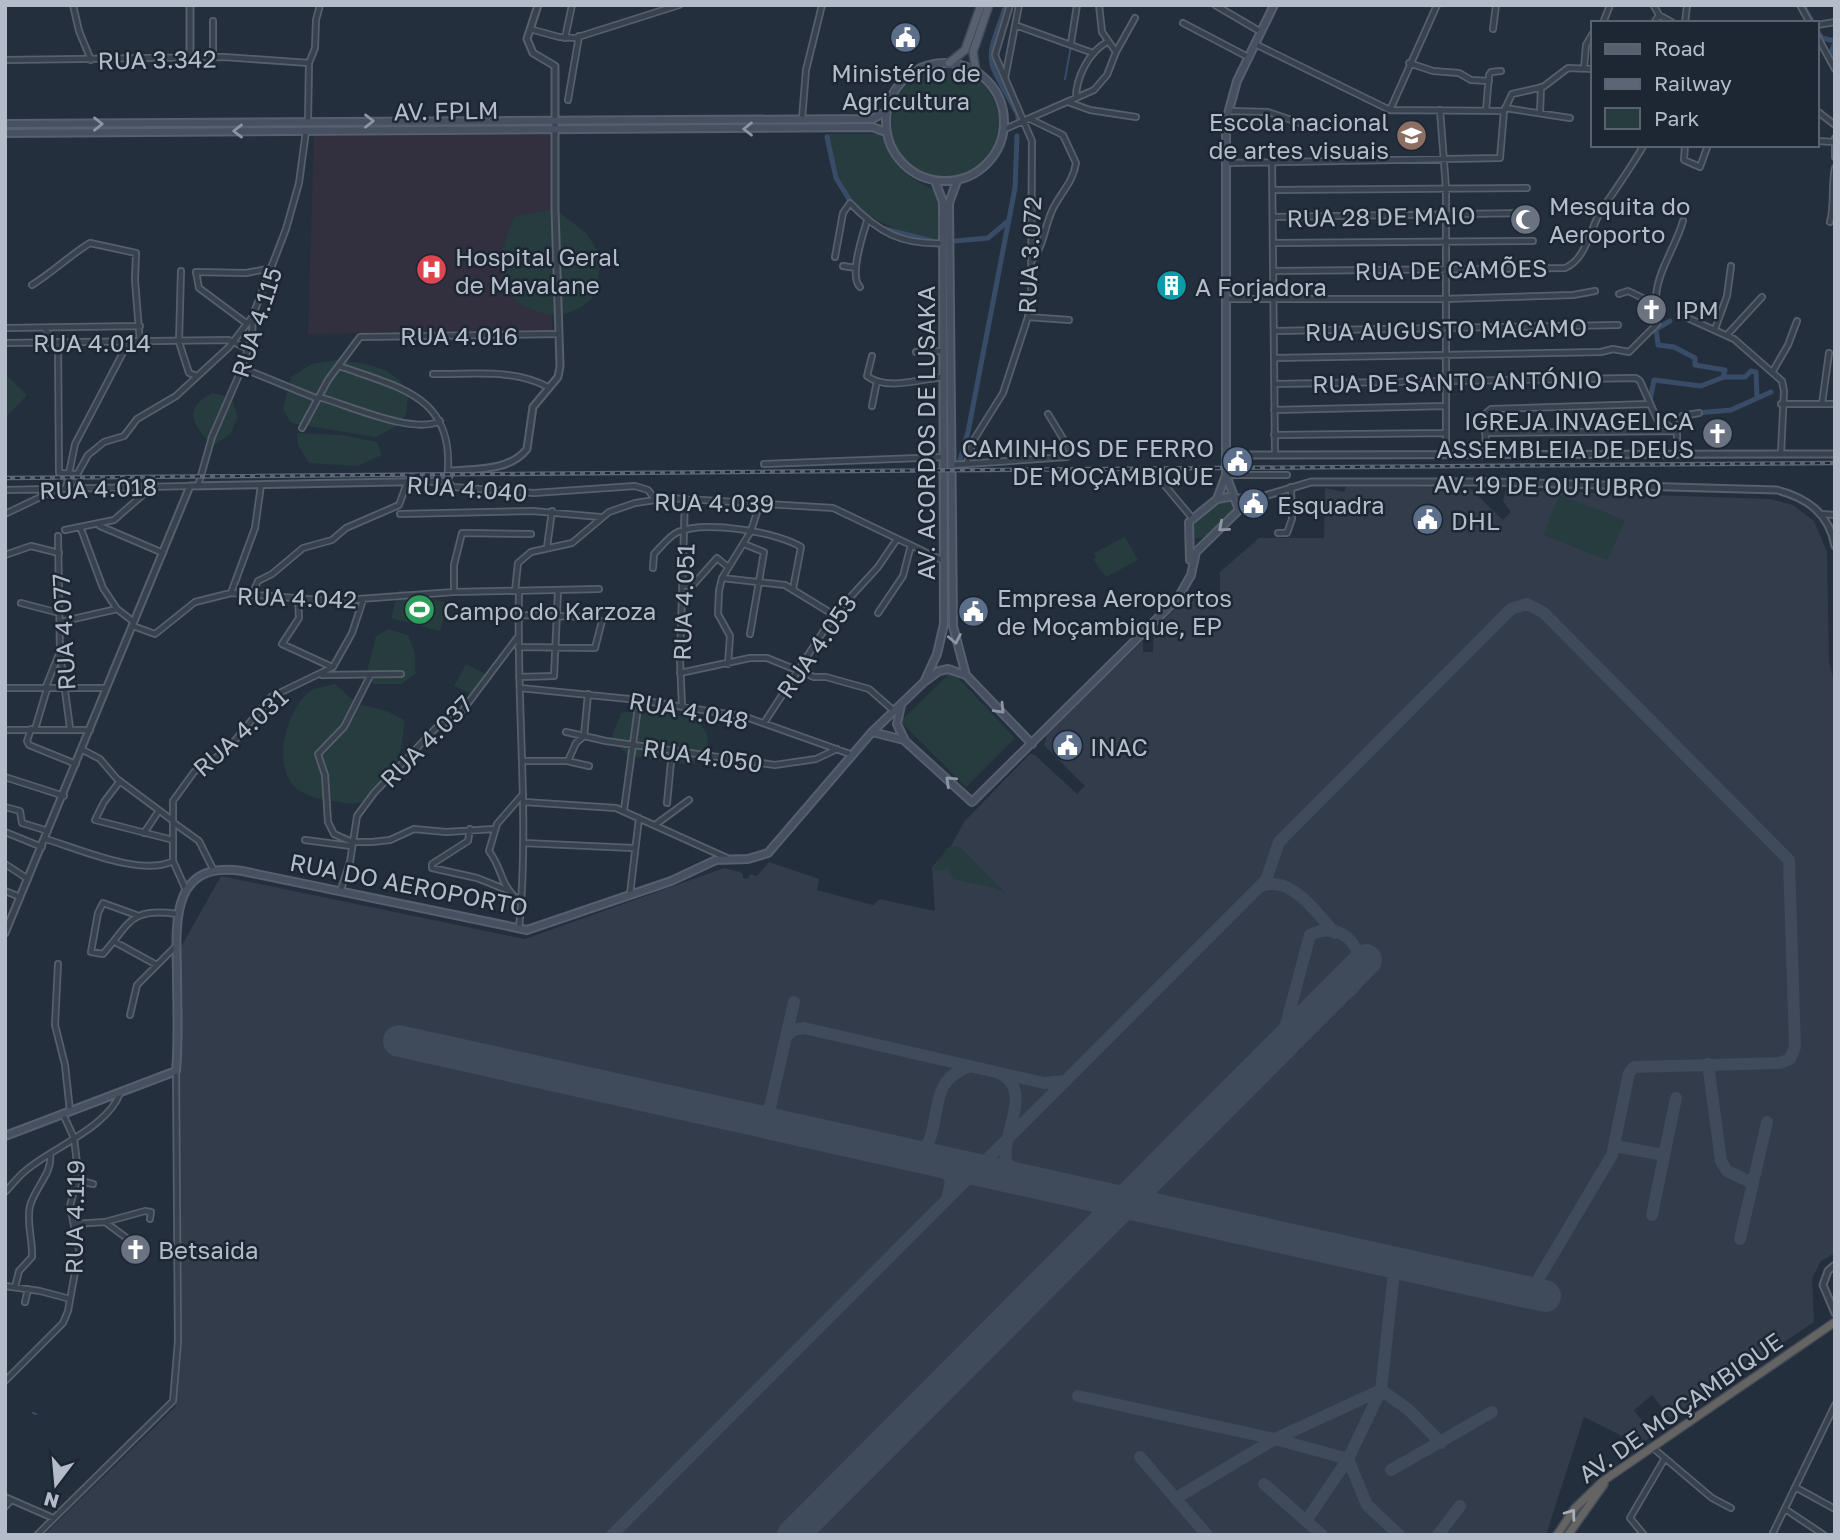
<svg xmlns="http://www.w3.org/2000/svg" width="1840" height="1540" viewBox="0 0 1840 1540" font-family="'Golos Text',sans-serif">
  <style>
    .medical { fill: #32303f }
    .airport { fill: #323c4b }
    .green { fill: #263c3f }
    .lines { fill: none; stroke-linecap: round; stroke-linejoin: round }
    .stream { stroke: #394c67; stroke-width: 2 }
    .canal { stroke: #394c67; stroke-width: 5 }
    .taxiway { stroke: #3f4a5a; stroke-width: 12 }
    .runway { stroke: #3f4a5a; stroke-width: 32 }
    .minor-casing { stroke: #565f6c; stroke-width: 8 }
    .tertiary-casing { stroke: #565f6c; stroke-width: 9 }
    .secondary-casing { stroke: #565f6c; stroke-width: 10 }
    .primary-casing { stroke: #414a57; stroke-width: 10 }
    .trunk-casing { stroke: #434c59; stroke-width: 10 }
    .minor { stroke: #38414e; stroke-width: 4.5 }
    .tertiary { stroke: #38414e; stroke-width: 5 }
    .secondary { stroke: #465061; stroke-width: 6 }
    .primary { stroke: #56606e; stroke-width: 7 }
    .trunk { stroke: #656462; stroke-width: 7 }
    .rail-casing { stroke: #5a6575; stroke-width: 4.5 }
    .rail { stroke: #1d2633; stroke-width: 2; stroke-dasharray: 5; stroke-linecap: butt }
    .oneway { stroke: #8e96a5 }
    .oneway2 { stroke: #a8afba }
    .labels { text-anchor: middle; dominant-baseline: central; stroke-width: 5; stroke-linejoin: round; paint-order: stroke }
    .street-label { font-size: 24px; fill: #b4bcc9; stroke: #1d2633 }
    .poi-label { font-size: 24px; fill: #b4bcc9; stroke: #1d2633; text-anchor: start }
  </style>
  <rect width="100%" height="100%" fill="#242f3e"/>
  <path class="medical" d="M 314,135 L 556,135 L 552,331 L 308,334 Z"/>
  <path class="airport" d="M 1431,486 L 1433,490 L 1462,487 L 1472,490 L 1503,520 L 1511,512 L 1503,501 L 1506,490 L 1770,499 L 1793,505 L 1814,521 L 1827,552 L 1829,662 L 1835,684 L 1835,1253 L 1821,1261 L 1812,1278 L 1814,1322 L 1670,1418 L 1652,1395 L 1634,1410 L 1653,1435 L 1640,1445 L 1584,1417 L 1546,1535 L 44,1535 L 176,1406 L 181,947 L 221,876 L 525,939 L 724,868 L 743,873 L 743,878 L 748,879 L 750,874 L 757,876 L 769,862 L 819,879 L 817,890 L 873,905 L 880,899 L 935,911 L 932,867 L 951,846 L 964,822 L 1030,754 L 1035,755 L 1077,794 L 1085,786 L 1044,745 L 1048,731 L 1143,641 L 1143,652 L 1153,652 L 1154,630 L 1181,603 L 1193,601 L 1193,595 L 1220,596 L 1220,572 L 1259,538 L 1324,538 L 1325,488 L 1344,492 L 1346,487 Z"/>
  <path class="green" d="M891 123a54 54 0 1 1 108 0a54 54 0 1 1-108 0Z
    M 827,134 L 881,134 C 887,152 897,170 915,180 C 924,186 932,186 939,195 L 938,240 C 894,231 853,218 836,171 C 832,159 830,146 827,134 Z
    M 555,209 L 587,234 L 595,247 L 601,257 L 596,295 C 586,304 577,311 564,314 C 543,319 508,302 502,280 C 496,261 507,235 514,217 Z
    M 337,360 C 368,364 390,365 409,392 L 406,414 L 398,426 L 375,437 L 291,423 L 283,409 L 291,377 L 312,364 Z
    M 5,374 L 27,395 L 5,418 Z
    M 212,393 L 231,397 L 238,417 L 230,434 L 213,446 C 195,427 180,410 212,393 Z
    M 297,433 L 342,435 L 377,442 L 382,455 L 357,466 L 309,463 L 298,445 Z
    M 1559,495 L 1625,520 L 1607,560 L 1544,535 Z
    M 1223,498 L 1231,498 L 1237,504 C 1234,518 1209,541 1194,538 L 1192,525 Z
    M 1125,537 L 1138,560 L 1106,577 L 1093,559 L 1096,557 L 1094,553 Z
    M 399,590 L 448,603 L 440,631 L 391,618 Z
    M 388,629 L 408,635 L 415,653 L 415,674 L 401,684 L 373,684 L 366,676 L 376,636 Z
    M 466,664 L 485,674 L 472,694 L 454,686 Z
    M 949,674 L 958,678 L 1015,738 L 966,787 L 903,724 L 902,720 Z
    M 335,684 L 356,703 L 389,712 L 404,720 C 404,751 392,795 358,803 C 350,805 340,801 332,801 C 318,799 303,796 293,785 C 272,762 288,703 314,689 C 320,687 329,686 335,684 Z
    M 646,709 L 697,719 L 707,734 L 709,754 L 691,765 L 629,756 L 611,739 L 621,713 Z
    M 957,846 L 961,848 L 1006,894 L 998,889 L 954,879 L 947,867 L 942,871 L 934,869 L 947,848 Z"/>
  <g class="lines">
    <path class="stream" d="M 1006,5 C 1000,21 988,43 990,60 C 992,83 1017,99 1017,122
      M 1065,79 L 1071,46
      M 33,1413 L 36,1414"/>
    <path class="canal" d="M 1006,5 C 985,66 987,58 1017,113
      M 1803,5 L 1813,23
      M 1817,31 L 1822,38 L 1835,41
      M 1835,43 L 1831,52 L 1835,61
      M 827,137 L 836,178 L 852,204
      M 885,229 L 932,241
      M 955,241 L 988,238 L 1007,222
      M 1670,321 L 1656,329 L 1658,345 L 1674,347 L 1695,358 L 1695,365 L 1725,370 L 1723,377
      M 1646,398 L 1649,406 L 1654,380 L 1701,386 L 1724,377 L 1745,377 L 1751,371 L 1756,372 L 1757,397
      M 1697,413 L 1731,410 L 1771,392
      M 959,464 L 968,432 L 1015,188 L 1017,136"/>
    <path class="taxiway" d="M 1261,886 C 1292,875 1316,913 1335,933
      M 786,1037 L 793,1030 L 804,1028 L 1044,1083 L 1066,1081
      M 1275,1050 L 1284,1032 L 1310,935 C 1360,910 1385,996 1327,999
      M 1708,1064 L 1721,1161 L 1727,1171 L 1753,1183
      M 1003,1075 C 1041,1100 977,1160 1023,1179
      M 770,1107 L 794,1002
      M 750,1118 L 763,1115 L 770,1107 L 773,1118 L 786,1126
      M 1615,1146 L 1664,1155
      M 897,1152 L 915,1154 L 926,1148 C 943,1116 927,1081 970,1066
      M 937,1153 L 951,1182 L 947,1198
      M 973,1177 L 998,1174
      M 1652,1215 L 1676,1098
      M 1740,1239 L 1767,1122
      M 1078,1396 L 1275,1439 L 1348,1459 L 1367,1505 L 1399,1535
      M 1140,1457 L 1207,1535
      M 1391,1470 L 1492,1412
      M 1264,1484 L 1322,1535
      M 1176,1498 L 1275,1439 L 1381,1390 L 1409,1410 L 1441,1443
      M 1306,1521 L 1348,1459 L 1381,1390 L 1395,1263
      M 612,1535 L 1266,880 L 1279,842 L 1511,609 L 1527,604 L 1544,613 L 1789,860 L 1795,1047 L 1790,1059 L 1780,1063 L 1634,1067 L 1629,1073 L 1612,1155 L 1530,1293
      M 1438,1535 L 1460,1506"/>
    <path class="runway" d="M 399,1041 L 1545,1296
      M 793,1535 L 1366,960"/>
    <defs>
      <path id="minor" d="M 73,5 L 79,31 L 91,60
        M 1099,5 L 1102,32 L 1116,52
        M 1215,5 L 1261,32
        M 1800,5 L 1810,23
        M 1654,6 L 1659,15 L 1673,23
        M 213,21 L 213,57
        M 1183,23 L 1248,57
        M 1603,23 L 1610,5
        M 1654,23 L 1659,15
        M 1685,23 L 1687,5
        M 1015,25 L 1093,53
        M 1817,25 L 1835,22
        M 530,29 L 559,37 L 575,38 L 679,5
        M 1493,29 L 1496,5
        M 1817,36 L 1835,69
        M 565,38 L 572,5
        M 1071,43 L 1077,5
        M 1255,44 L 1390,110 L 1504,111
        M 5,60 L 224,57 L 309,63
        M 1409,63 L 1433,71 L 1459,73 L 1471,80 L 1489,81
        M 1584,68 L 1586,45 L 1593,33
        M 1005,78 L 1019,5
        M 1076,98 C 1076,77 1089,52 1107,42
        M 568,100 L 579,36
        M 1068,102 L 1090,110 L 1136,117
        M 1505,108 L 1570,118
        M 1390,110 L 1437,5
        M 1440,110 L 1446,188 L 1446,455
        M 1486,110 L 1489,75 L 1491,72 L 1501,71
        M 1229,111 L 1268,112 L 1306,125 L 1321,125
        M 1817,111 L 1835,125
        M 1540,113 L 1541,87
        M 802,119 L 806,70 L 822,5
        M 1030,119 L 1063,135 L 1076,163 C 1073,184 1058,195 1051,213 C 1044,230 1044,245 1032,260
        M 308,121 L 309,63 L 315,48 L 316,20 L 320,5
        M 1005,129 L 1094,90 L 1107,75 L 1116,52 L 1135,18
        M 1835,138 L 1835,157
        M 1817,141 L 1834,142
        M 1685,145 L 1684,160 L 1700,167 L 1708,145
        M 1272,162 L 1275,455
        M 1225,163 L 1500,158 L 1504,111 L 1512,94 L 1543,87 L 1568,68 L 1593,69
        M 1273,190 L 1527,188
        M 1273,217 L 1531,213
        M 1830,222 C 1835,204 1831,187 1835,168
        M 1273,243 L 1533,241
        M 835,257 L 843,213 L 850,203 C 878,232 902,245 943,243
        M 843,266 L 856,268
        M 181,271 L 179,342 L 189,373 L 197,376
        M 1273,271 L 1565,268 C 1587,259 1590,227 1602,209 C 1616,189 1631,167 1644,145
        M 32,285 C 53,272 70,255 90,243 L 136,253 L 135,280 L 140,343
        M 860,287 C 849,276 862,237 867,221
        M 1619,294 L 1628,291 L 1647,300
        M 1226,299 L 1444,299 L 1573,295 L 1595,291
        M 1679,314 L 1734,339 L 1782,381 L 1784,391 L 1781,453
        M 1028,317 L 1069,320
        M 246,323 L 199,288 L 196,272 L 246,273 L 272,268
        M 5,328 L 140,326
        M 45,328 L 52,342
        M 1715,329 L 1727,296 L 1731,266
        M 1274,331 L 1618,325
        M 1727,335 L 1762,297
        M 58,342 L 59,473 L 77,474
        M 5,343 L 229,340 L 248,349
        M 916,352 L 943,351
        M 872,356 L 867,376 C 886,391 921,379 943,377
        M 1274,358 L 1601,352 L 1613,349 L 1629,352 L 1657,324 L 1646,313 L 1646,302 L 1656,296 C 1658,270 1676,246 1683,221
        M 339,366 C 404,389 457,397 447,481 L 453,487 L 534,493 L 635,486 L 648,490 L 655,499
        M 242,368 L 318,399
        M 1773,371 L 1788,345 L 1797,321
        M 433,374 C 472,375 512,368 548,387
        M 1274,384 L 1636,378 L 1640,381 L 1657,419 L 1677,431
        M 319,397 C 348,405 413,435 440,421
        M 1781,404 L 1835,404
        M 1822,404 L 1829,353
        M 872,406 L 877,381
        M 1274,410 L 1445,406
        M 302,428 L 328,380 L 360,337 L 559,334
        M 1485,433 L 1677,431
        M 1274,435 L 1446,433
        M 1677,453 L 1677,431 L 1682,416 L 1699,413
        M 1486,455 L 1485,414 L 1491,409 L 1649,404
        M 967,462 L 973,441 L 1003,393 L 1028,317 L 1031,294 L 1032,141 L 995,55 L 1010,5
        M 764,464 L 944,457
        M 951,465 L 1067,457 L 1070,450 L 1048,414
        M 1226,475 L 1287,475
        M 1162,482 L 1193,519
        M 198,486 L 212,437 L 242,368 L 252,335 L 253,315 L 286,229 L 299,183 L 306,131
        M 70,487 L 88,455 L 104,442 L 124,436 L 137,419 L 176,396 L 229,347 L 253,316
        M 66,488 L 75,444 L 128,343
        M 5,490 L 190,486
        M 5,514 L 51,492
        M 400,514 L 533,511 L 600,517
        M 1822,514 L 1835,515
        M 100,526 L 163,553
        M 81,529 L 103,588 L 117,609 L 134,622
        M 65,530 L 114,520 L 154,485
        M 1278,533 L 1287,533 L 1292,519 L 1291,487
        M 58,536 L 60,653 L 70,728
        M 744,544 L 764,552 L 750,634
        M 547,547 L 552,511
        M 5,555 L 31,546 L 59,553
        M 653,568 L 654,554 C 660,548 670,535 678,532 C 705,520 777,532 801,547 L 793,589
        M 722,578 L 785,585 L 834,615
        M 684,585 L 692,586 L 717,558 L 728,567
        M 515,591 L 518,563 L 531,552 L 572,543 L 609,512 L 635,503 L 669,498 L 833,508 L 944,561
        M 519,591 C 516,704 530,816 519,929
        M 454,592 L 454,565 L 462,533 L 531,534
        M 231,593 L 255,528 L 261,485
        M 252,595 L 258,581 L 272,574 L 303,548 L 332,540 L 346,528 L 399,505 L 407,483
        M 298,599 L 299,618 L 282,644 L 332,667
        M 21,603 L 59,613
        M 878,613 L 903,576 L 911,545
        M 519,615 L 591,617
        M 60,622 L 117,609
        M 133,626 L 155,634 L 195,602 L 231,593 L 332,601 L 454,592 L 599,589
        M 518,647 L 595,648 L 602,621
        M 728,664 L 730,636 L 718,614 L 719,591 L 722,578 L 751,531 L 760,503
        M 680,673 L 750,658 L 767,658 L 814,677 L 826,677 L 869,689 L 893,710
        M 322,675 L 401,674
        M 370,676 L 344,727 L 318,754 L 325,775 L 328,822 L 334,834 L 352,842 L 372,842 L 390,840 L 414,829 L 446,832 L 494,829
        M 519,677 L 554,676 L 558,591
        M 5,688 L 106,688
        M 520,688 L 639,700 L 746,717 L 853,755
        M 45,689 L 59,654
        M 682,706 L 680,660 L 685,498
        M 764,723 L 834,615 L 878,567 L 897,539
        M 31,729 L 27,741 L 29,745 L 76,764
        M 35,729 L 47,689
        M 5,730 L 90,730
        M 566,732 L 606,741 L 775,765 L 816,759 L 837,749
        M 83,750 L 100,759 L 117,779 L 172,820
        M 523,761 L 568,761 L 576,743 L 584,736 L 588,694
        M 567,761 L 589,766
        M 5,777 L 64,796
        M 120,781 L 104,802 L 95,820 L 173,840
        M 524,802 L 616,808 L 727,858
        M 667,803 L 672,751
        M 5,807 L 20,811 L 22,823 L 48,831
        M 624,810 L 639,700
        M 174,823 L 199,841 L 213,869
        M 655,825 L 689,800
        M 470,829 L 468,841 L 432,864 L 432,868 L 477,878 L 507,890
        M 5,832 L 42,847
        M 144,833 L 158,812
        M 46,839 C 79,849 142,877 173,861
        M 305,840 L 351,846
        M 523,843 L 633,848
        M 5,864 L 28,879
        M 186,890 L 173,861 L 173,801 L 194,772 L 227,750 L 271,697 L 333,667 L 352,633 L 363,600
        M 5,891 L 20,897
        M 340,892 L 350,862 L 357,816 L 374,793 L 436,728 L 459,715 L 517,638
        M 630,894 L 639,818
        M 522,904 C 497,882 505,873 489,851 L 497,824 L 523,794
        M 139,916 L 103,903 L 98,913 L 91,952 L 103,954 C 130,924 129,907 177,914
        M 115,942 L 155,964
        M 58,964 L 55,1025 L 65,1065 L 70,1111
        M 130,1015 L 137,985 L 176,946
        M 77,1180 L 93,1184
        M 5,1192 C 11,1186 17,1178 24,1172 C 49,1149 108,1128 120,1093
        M 74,1224 L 105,1222
        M 128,1239 L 105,1222 L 145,1211 L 151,1212 L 150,1219
        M 5,1286 L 40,1291 L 70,1299
        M 15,1287 L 19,1271 L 32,1257 C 33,1240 26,1223 30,1206 C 35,1187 53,1173 50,1154
        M 25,1302 L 28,1289
        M 5,1381 L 63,1323 L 68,1311 L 79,1250 L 70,1206 L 77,1180 L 77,1163 L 74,1138 L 63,1114
        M 1653,1448 L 1712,1498 L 1731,1508
        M 1795,1487 L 1835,1509
        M 5,1497 L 53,1518
        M 5,1507 L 11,1500
        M 1785,1509 L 1824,1535
        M 37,1535 L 173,1401 L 178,1341 L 176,1071
        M 1644,1535 L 1630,1518 L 1665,1458
        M 1772,1535 L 1835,1405"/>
      <path id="tertiary" d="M 190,5 L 190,57
        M 1226,455 L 1835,454
        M 1236,498 L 1255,498
        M 1239,510 L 1258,498 L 1311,482 L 1493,482 L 1777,490 C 1807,498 1829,513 1835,546
        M 5,933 L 190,486 L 447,481 L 451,471 C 476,469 510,471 527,449 L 533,407 L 558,377 L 560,366 L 555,209 L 555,66 L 533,53 L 527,39 L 538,5
        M 1835,1265 L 1828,1271 L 1823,1285 L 1835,1313"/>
      <path id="secondary" d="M886 122a59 59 0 1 1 118 0a59 59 0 1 1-118 0Z
        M 5,124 L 872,119 L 886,112
        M 5,133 L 872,127 L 886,132
        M 957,181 L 949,203 L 953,626 L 966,675
        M 1217,499 L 1226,475 L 1226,121 L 1237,81 L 1274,5
        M 1190,560 L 1189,522 L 1217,499 L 1234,496
        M 925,680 L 937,654 L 944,624 L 943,202 L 935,181
        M 901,705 L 897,724 L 905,741 L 972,802 L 1178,598 L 1191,575 L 1196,552 L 1239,510 L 1226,475
        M 872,732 L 904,740
        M 5,1136 L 176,1071 C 179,1039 177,1006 177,974 C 176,923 170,860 242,871 L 527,930 L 671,881 L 716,860 L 748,859 L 768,853 L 872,732 L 924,682 L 939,671 L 948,669 L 966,675 L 1032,744"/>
      <path id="primary" d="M 949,63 L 965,50 L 981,5
        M 976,72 L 973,52 L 989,5"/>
      <path id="trunk" d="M 1557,1535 L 1575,1508 L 1603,1481 L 1835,1322
        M 1568,1535 L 1604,1484"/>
    </defs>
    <use href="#minor" class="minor-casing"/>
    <use href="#tertiary" class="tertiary-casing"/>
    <use href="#secondary" class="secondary-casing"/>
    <use href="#primary" class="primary-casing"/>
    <use href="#trunk" class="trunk-casing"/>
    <use href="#minor" class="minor"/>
    <use href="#tertiary" class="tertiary"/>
    <use href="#secondary" class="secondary"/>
    <use href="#primary" class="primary"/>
    <use href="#trunk" class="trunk"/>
    <defs>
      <path id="rail" d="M 5,478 L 1835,463"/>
    </defs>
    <use href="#rail" class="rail-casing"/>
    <use href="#rail" class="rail"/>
  </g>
  <defs><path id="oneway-chevron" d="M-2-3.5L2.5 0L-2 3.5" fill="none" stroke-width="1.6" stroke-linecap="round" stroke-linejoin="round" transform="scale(1.75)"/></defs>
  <g class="oneway">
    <use href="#oneway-chevron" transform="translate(369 121)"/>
    <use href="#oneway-chevron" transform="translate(98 124)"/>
    <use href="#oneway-chevron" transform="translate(748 129) rotate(-180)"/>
    <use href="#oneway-chevron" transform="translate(238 131) rotate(180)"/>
    <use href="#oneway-chevron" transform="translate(1223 527) rotate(139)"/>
    <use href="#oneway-chevron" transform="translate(955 639) rotate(79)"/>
    <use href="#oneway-chevron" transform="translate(1000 709) rotate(46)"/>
    <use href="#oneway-chevron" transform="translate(950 781) rotate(-137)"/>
  </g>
  <use class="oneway2" href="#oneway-chevron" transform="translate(1571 1514) rotate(-54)"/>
  <defs>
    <symbol id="civic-disc" viewBox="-11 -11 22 22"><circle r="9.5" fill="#5c6f8a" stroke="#1d2633"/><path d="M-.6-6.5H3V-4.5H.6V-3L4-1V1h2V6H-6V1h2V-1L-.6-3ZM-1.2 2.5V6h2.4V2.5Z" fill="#fff"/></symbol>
    <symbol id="university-disc" viewBox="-11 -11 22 22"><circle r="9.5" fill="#8d6e63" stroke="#1d2633"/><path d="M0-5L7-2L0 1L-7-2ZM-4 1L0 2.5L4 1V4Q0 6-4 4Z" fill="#fff"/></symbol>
    <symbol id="mosque-disc" viewBox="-11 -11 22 22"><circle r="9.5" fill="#6b7280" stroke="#1d2633"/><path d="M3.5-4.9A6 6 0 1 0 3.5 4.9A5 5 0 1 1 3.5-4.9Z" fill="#fff"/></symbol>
    <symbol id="hospital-disc" viewBox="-11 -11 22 22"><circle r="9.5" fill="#e0444e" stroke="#1d2633"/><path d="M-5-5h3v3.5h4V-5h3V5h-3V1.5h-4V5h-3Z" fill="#fff"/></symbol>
    <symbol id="building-disc" viewBox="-11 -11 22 22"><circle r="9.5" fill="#0f9aa8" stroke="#1d2633"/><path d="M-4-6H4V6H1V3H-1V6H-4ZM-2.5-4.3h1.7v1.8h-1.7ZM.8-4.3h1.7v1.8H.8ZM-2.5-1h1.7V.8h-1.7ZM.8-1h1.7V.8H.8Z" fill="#fff"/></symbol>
    <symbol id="church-disc" viewBox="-11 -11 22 22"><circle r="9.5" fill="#6b7280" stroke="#1d2633"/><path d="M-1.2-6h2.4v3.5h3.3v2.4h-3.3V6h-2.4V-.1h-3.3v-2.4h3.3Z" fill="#fff"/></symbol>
    <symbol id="stadium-disc" viewBox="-11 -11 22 22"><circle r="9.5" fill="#2e9e5b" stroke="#1d2633"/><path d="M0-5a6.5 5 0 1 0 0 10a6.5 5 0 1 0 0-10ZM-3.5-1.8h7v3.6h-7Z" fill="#fff"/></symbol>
  </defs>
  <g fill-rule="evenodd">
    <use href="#civic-disc" x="888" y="20" width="35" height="35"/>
    <use href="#university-disc" x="1394" y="118" width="35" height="35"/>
    <use href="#mosque-disc" x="1508" y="202" width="35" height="35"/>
    <use href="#hospital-disc" x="414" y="252" width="35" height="35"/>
    <use href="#building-disc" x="1154" y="268" width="35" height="35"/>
    <use href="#church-disc" x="1634" y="292" width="35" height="35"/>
    <use href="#church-disc" x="1700" y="416" width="35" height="35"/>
    <use href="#civic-disc" x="1220" y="444" width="35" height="35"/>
    <use href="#civic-disc" x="1236" y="486" width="35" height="35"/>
    <use href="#civic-disc" x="1410" y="502" width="35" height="35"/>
    <use href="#stadium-disc" x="402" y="592" width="35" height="35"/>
    <use href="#civic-disc" x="956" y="594" width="35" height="35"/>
    <use href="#civic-disc" x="1050" y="728" width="35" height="35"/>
    <use href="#church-disc" x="118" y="1232" width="35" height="35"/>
  </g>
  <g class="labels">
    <g class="street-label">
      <text transform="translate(157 59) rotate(-1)">RUA 3.342</text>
      <text transform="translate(446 110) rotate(-1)">AV. FPLM</text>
      <text transform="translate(1381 216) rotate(-1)">RUA 28 DE MAIO</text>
      <text transform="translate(1029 255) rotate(-87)">RUA 3.072</text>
      <text transform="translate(1451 269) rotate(-1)">RUA DE CAMÕES</text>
      <text transform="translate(256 322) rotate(-72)">RUA 4.115</text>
      <text transform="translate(1446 329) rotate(-1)">RUA AUGUSTO MACAMO</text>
      <text x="459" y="335">RUA 4.016</text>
      <text x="92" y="342">RUA 4.014</text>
      <text transform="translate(1457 381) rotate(-1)">RUA DE SANTO ANTÓNIO</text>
      <text transform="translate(925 433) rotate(-90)">AV. ACORDOS DE LUSAKA</text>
      <text transform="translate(1548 485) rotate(1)">AV. 19 DE OUTUBRO</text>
      <text transform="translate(98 488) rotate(-2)">RUA 4.018</text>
      <text transform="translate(467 488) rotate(4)">RUA 4.040</text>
      <text transform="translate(714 502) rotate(1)">RUA 4.039</text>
      <text transform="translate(297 597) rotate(2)">RUA 4.042</text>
      <text transform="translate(683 602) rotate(-88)">RUA 4.051</text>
      <text transform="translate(63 632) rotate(-93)">RUA 4.077</text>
      <text transform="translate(816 646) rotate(-55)">RUA 4.053</text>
      <text transform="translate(689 710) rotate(10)">RUA 4.048</text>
      <text transform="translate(240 732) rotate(-42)">RUA 4.031</text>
      <text transform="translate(426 741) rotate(-45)">RUA 4.037</text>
      <text transform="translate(703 755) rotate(8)">RUA 4.050</text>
      <text transform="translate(409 884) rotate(11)">RUA DO AEROPORTO</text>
      <text transform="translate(74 1217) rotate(-89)">RUA 4.119</text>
      <text transform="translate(1680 1407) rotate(-35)">AV. DE MOÇAMBIQUE</text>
    </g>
    <g class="poi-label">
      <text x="906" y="72" text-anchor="middle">Ministério de<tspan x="906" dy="28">Agricultura</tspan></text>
      <text x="1389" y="121" text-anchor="end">Escola nacional<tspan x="1389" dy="28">de artes visuais</tspan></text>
      <text x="1549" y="205">Mesquita do<tspan x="1549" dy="28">Aeroporto</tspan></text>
      <text x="455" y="256">Hospital Geral<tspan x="455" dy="28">de Mavalane</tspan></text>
      <text x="1195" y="286">A Forjadora</text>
      <text x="1675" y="309">IPM</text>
      <text x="1694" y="420" text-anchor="end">IGREJA INVAGELICA<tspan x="1694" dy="28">ASSEMBLEIA DE DEUS</tspan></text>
      <text x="1214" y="447" text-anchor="end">CAMINHOS DE FERRO<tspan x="1214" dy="28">DE MOÇAMBIQUE</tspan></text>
      <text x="1277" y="504">Esquadra</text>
      <text x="1451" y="520">DHL</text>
      <text x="997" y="597">Empresa Aeroportos<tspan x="997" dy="28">de Moçambique, EP</tspan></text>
      <text x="443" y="610">Campo do Karzoza</text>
      <text x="1090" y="746">INAC</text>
      <text x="158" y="1249">Betsaida</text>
    </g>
  </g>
  <rect width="1840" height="1540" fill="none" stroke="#b4bcc9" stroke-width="14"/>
  <rect x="1591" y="21" width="228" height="126" fill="#1d2633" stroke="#59626f" stroke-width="2"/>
  <rect x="1605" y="44" width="35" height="10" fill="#56606e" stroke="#59626f" stroke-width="2"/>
  <text x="1654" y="56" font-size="21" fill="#b4bcc9">Road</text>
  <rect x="1605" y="79" width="35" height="10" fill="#5a6575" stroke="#59626f" stroke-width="2"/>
  <text x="1654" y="91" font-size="21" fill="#b4bcc9">Railway</text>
  <rect x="1605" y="108" width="35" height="21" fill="#263c3f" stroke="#59626f" stroke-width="2"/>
  <text x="1654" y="126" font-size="21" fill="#b4bcc9">Park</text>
  <g transform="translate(56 1484) rotate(196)" stroke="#1d2633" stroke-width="5" paint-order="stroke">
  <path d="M0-5L12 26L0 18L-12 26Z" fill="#b4bcc9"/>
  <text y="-10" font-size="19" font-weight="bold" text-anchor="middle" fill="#b4bcc9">N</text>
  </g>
</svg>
